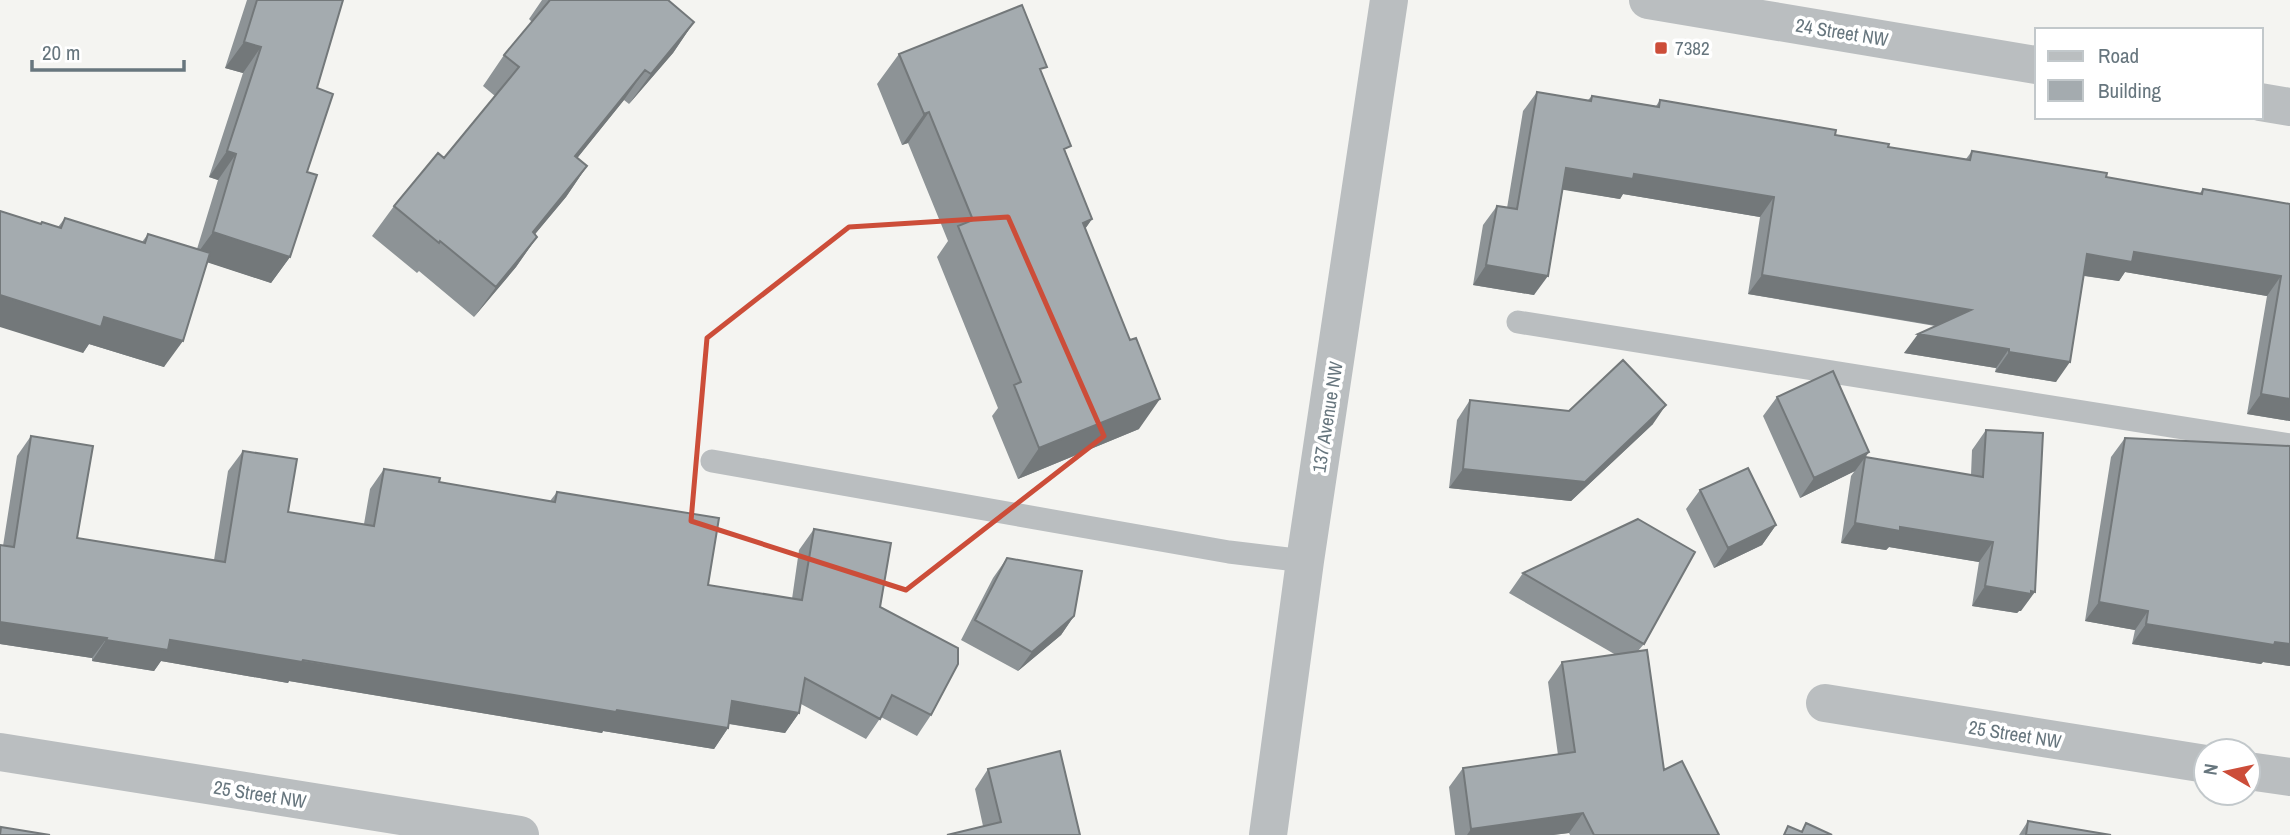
<svg xmlns="http://www.w3.org/2000/svg" width="2290" height="835" viewBox="0 0 2290 835" font-family="'Archivo Narrow',sans-serif">
  <style>
    .lines { fill: none; stroke-linecap: round; stroke-linejoin: round }
    .service { stroke: #babec0; stroke-width: 23 }
    .minor { stroke: #babec0; stroke-width: 38 }
    .tertiary { stroke: #babec0; stroke-width: 38 }
    .wall { fill: #8d9396 }
    .shaded-wall { fill: #73787a }
    .building { fill: #a4abaf; stroke: #73787a; stroke-width: 2 }
    .marked { fill: none; stroke: #cc4d39; stroke-width: 5; stroke-linejoin: round }
    .poi-dot { fill: #cc4d39; stroke: #fff; stroke-width: 2.5 }
    .labels { text-anchor: middle; dominant-baseline: central; stroke-width: 7; stroke-linejoin: round; paint-order: stroke }
    .street-label { font-size: 19px; fill: #67767e; stroke: #fff }
    .poi-label { font-size: 19px; fill: #67767e; stroke: #fff; text-anchor: start }
  </style>
  <rect width="100%" height="100%" fill="#f4f4f1"/>
  <g class="lines">
    <path class="service" d="M 1518,322 L 2290,445
      M 712,461 L 1229,552 L 1305,561"/>
    <path class="minor" d="M 1825,703 L 2206,764
      M 0,752 L 520,835
      M 2248,771 L 2290,777"/>
    <path class="tertiary" d="M 1648,0 L 2036,65
      M 2260,102 L 2290,107
      M 1268,835 L 1305,561 L 1389,0"/>
  </g>
  <path class="wall" d="M 247,0 L 343,0 L 317,88 L 307,172 L 290,257 L 271,283 L 208,262 L 164,367 L 89,344 L 83,353 L 40,224 L 58,227 L 65,218 L 142,242 L 148,234 L 197,249 L 218,180 L 209,177 L 243,73 L 225,68 Z
    M 542,0 L 668,0 L 694,22 L 673,53 L 629,104 L 624,100 L 577,158 L 587,166 L 566,197 L 535,234 L 537,237 L 516,267 L 474,317 L 419,271 L 417,273 L 372,236 L 394,206 L 444,158 L 495,96 L 483,86 L 504,55 L 532,22 L 529,19 Z
    M 899,54 L 1042,75 L 1066,153 L 1092,219 L 1085,229 L 1139,429 L 1018,479 L 992,416 L 998,408 L 937,257 L 948,241 L 908,143 L 902,145 L 877,84 Z
    M 1537,92 L 1588,100 L 1592,96 L 1656,106 L 1660,100 L 1835,135 L 1888,147 L 1966,159 L 1972,151 L 2106,177 L 2200,193 L 2203,189 L 2290,204 L 2290,421 L 2247,414 L 2267,296 L 2125,272 L 2119,281 L 2084,276 L 2056,382 L 1995,372 L 1996,368 L 1904,353 L 1935,326 L 1748,294 L 1760,217 L 1623,194 L 1620,199 L 1562,189 L 1534,295 L 1473,285 L 1483,225 L 1497,206 L 1507,208 L 1523,111 Z
    M 1777,397 L 1869,452 L 1855,471 L 1800,498 L 1763,416 Z
    M 1470,400 L 1653,424 L 1571,501 L 1449,488 L 1457,420 Z
    M 1986,430 L 2021,611 L 2019,611 L 2017,613 L 1972,606 L 1979,562 L 1889,547 L 1886,550 L 1841,543 L 1851,476 L 1865,457 L 1971,475 L 1972,450 Z
    M 31,436 L 77,538 L 214,560 L 228,471 L 243,451 L 288,512 L 364,524 L 370,489 L 384,469 L 439,482 L 550,501 L 557,492 L 708,585 L 792,599 L 799,550 L 814,529 L 880,607 L 931,715 L 917,736 L 881,717 L 866,739 L 801,704 L 799,713 L 785,733 L 729,724 L 728,728 L 714,749 L 603,731 L 602,733 L 289,681 L 288,683 L 161,661 L 154,671 L 92,661 L 92,658 L 0,644 L 0,545 L 3,546 L 17,456 Z
    M 2125,438 L 2290,446 L 2290,666 L 2263,662 L 2261,664 L 2132,644 L 2135,630 L 2085,621 L 2111,457 Z
    M 1700,490 L 1776,525 L 1762,545 L 1714,568 L 1686,509 Z
    M 1007,558 L 1074,616 L 1061,635 L 1018,671 L 961,640 L 993,578 Z
    M 1523,573 L 1644,644 L 1638,651 L 1664,770 L 1719,835 L 1570,835 L 1569,833 L 1553,835 L 1455,835 L 1449,787 L 1463,768 L 1558,755 L 1548,682 L 1562,662 L 1616,655 L 1509,593 Z
    M 988,769 L 1080,835 L 983,826 L 975,789 Z
    M 2028,821 L 2111,835 L 2019,835 Z"/>
  <path class="shaded-wall" d="M 694,22 L 673,53 L 629,104 L 651,74 Z
    M 244,42 L 261,47 L 243,73 L 225,68 Z
    M 645,70 L 624,100 L 554,187 L 575,156 Z
    M 929,112 L 908,143 L 902,145 L 924,114 Z
    M 227,151 L 236,154 L 218,180 L 209,177 Z
    M 587,166 L 566,197 L 511,263 L 533,232 Z
    M 1566,168 L 1634,174 L 1774,197 L 1760,217 L 1623,194 L 1620,199 L 1552,188 Z
    M 1092,219 L 1070,250 L 1083,223 Z
    M 213,232 L 290,257 L 271,283 L 194,258 Z
    M 537,237 L 516,267 L 474,317 L 496,287 Z
    M 2134,252 L 2281,276 L 2267,296 L 2125,272 L 2119,281 L 2073,274 L 2087,254 Z
    M 1486,265 L 1548,276 L 1534,295 L 1473,285 Z
    M 1762,275 L 1971,310 L 1957,329 L 1748,294 Z
    M 0,295 L 104,317 L 183,341 L 164,367 L 89,344 L 83,353 L 0,327 Z
    M 1918,334 L 2009,349 L 1996,368 L 1904,353 Z
    M 2009,352 L 2070,362 L 2056,382 L 1995,372 Z
    M 2261,394 L 2290,399 L 2290,421 L 2247,414 Z
    M 1160,399 L 1139,429 L 1018,479 L 1039,448 Z
    M 1666,405 L 1653,424 L 1571,501 L 1449,488 L 1463,469 Z
    M 1869,452 L 1855,471 L 1800,498 L 1814,478 Z
    M 1855,523 L 1900,527 L 1993,542 L 1979,562 L 1889,547 L 1886,550 L 1841,543 Z
    M 1776,525 L 1762,545 L 1714,568 L 1728,548 Z
    M 1985,586 L 2035,592 L 2021,611 L 2019,611 L 2017,613 L 1972,606 Z
    M 2099,602 L 2148,611 L 2135,630 L 2085,621 Z
    M 1074,616 L 1061,635 L 1018,671 L 1032,652 Z
    M 0,622 L 107,638 L 92,658 L 0,644 Z
    M 2146,624 L 2290,644 L 2290,666 L 2263,662 L 2261,664 L 2132,644 Z
    M 106,640 L 170,640 L 728,728 L 714,749 L 603,731 L 602,733 L 289,681 L 288,683 L 161,661 L 154,671 L 92,661 Z
    M 732,701 L 799,713 L 785,733 L 718,722 Z
    M 1583,813 L 1569,833 L 1553,835 L 1467,835 L 1471,829 Z"/>
  <path class="building" d="M 257,0 L 343,0 L 317,88 L 333,94 L 307,172 L 317,175 L 290,257 L 213,232 L 236,154 L 227,151 L 261,47 L 244,42 Z
    M 550,0 L 668,0 L 694,22 L 651,74 L 645,70 L 575,156 L 587,166 L 533,232 L 537,237 L 496,287 L 440,241 L 439,243 L 394,206 L 438,153 L 444,158 L 519,67 L 504,55 Z
    M 1022,5 L 1047,67 L 1040,69 L 1071,146 L 1064,149 L 1092,219 L 1083,223 L 1130,340 L 1136,338 L 1160,399 L 1039,448 L 1014,385 L 1021,382 L 958,226 L 973,220 L 929,112 L 924,114 L 899,54 Z
    M 1537,92 L 1591,101 L 1592,96 L 1659,107 L 1660,100 L 1836,130 L 1835,135 L 1889,144 L 1888,147 L 1970,160 L 1972,151 L 2107,173 L 2106,177 L 2202,194 L 2203,189 L 2290,204 L 2290,399 L 2261,394 L 2281,276 L 2134,252 L 2132,262 L 2087,254 L 2070,362 L 2009,352 L 2009,349 L 1918,334 L 1971,310 L 1762,275 L 1774,197 L 1634,174 L 1633,179 L 1566,168 L 1548,276 L 1486,265 L 1497,206 L 1517,209 Z
    M 0,211 L 41,224 L 42,222 L 61,228 L 65,218 L 145,243 L 148,234 L 210,253 L 183,341 L 104,317 L 101,327 L 0,295 Z
    M 1623,360 L 1666,405 L 1585,482 L 1463,469 L 1470,400 L 1569,411 Z
    M 1833,371 L 1869,452 L 1814,478 L 1777,397 Z
    M 1986,430 L 2043,433 L 2035,592 L 2031,591 L 2031,594 L 1985,586 L 1993,542 L 1900,527 L 1900,531 L 1855,523 L 1865,457 L 1983,477 Z
    M 31,436 L 93,446 L 77,538 L 225,562 L 243,451 L 297,459 L 288,512 L 374,526 L 384,469 L 440,478 L 439,482 L 555,502 L 557,492 L 719,518 L 708,585 L 802,600 L 814,529 L 891,543 L 880,607 L 958,648 L 958,664 L 931,715 L 892,695 L 880,719 L 805,678 L 799,713 L 732,701 L 728,728 L 617,710 L 616,712 L 303,660 L 302,662 L 170,640 L 168,650 L 106,640 L 107,638 L 0,622 L 0,545 L 14,547 Z
    M 2125,438 L 2290,446 L 2290,644 L 2275,642 L 2274,645 L 2146,624 L 2148,611 L 2099,602 Z
    M 1748,468 L 1776,525 L 1728,548 L 1700,490 Z
    M 1638,519 L 1695,552 L 1644,644 L 1523,573 Z
    M 1007,558 L 1082,571 L 1074,616 L 1032,652 L 975,620 Z
    M 1647,650 L 1664,770 L 1682,761 L 1719,835 L 1594,835 L 1583,813 L 1471,829 L 1463,768 L 1575,752 L 1562,662 Z
    M 1060,751 L 1080,835 L 947,835 L 1001,822 L 988,769 Z
    M 2028,821 L 2111,835 L 2026,835 Z
    M 1806,823 L 1832,835 L 1784,835 L 1788,826 L 1802,832 Z
    M 1,827 L 50,835 L 0,835 Z"/>
  <path class="marked" d="M 1008,217 L 1104,436 L 906,590 L 691,521 L 707,338 L 849,227 Z"/>
  <rect class="poi-dot" x="1654" y="41" width="14" height="14" rx="3.5"/>
  <g class="labels">
    <g class="street-label">
      <text transform="translate(1842 32) rotate(9)">24 Street NW</text>
      <text transform="translate(1327 417) rotate(-81)">137 Avenue NW</text>
      <text transform="translate(2015 734) rotate(9)">25 Street NW</text>
      <text transform="translate(260 794) rotate(9)">25 Street NW</text>
    </g>
    <g class="poi-label">
      <text x="1675" y="48">7382</text>
    </g>
  </g>
  <rect x="2035" y="28" width="228" height="91" fill="#ffffff" stroke="#c2c8cb" stroke-width="2"/>
  <rect x="2048" y="51" width="35" height="10" fill="#babec0" stroke="#c2c8cb" stroke-width="2"/>
  <text x="2098" y="63" font-size="21" fill="#67767e">Road</text>
  <rect x="2048" y="80" width="35" height="21" fill="#a4abaf" stroke="#c2c8cb" stroke-width="2"/>
  <text x="2098" y="98" font-size="21" fill="#67767e">Building</text>
  <g transform="translate(2227 772) rotate(279)"><circle r="33" fill="#ffffff" stroke="#c2c8cb" stroke-width="2"/>
  <path d="M0-5L12 26L0 18L-12 26Z" fill="#cc4d39"/>
  <text y="-10" font-size="19" font-weight="bold" text-anchor="middle" fill="#67767e">N</text>
  </g>
  <path d="M32 60v10h152v-10" fill="none" stroke="#67767e" stroke-width="3.5"/>
  <text x="42" y="60" font-size="21" fill="#67767e" stroke="#ffffff" stroke-width="5" paint-order="stroke">20 m</text>
</svg>
